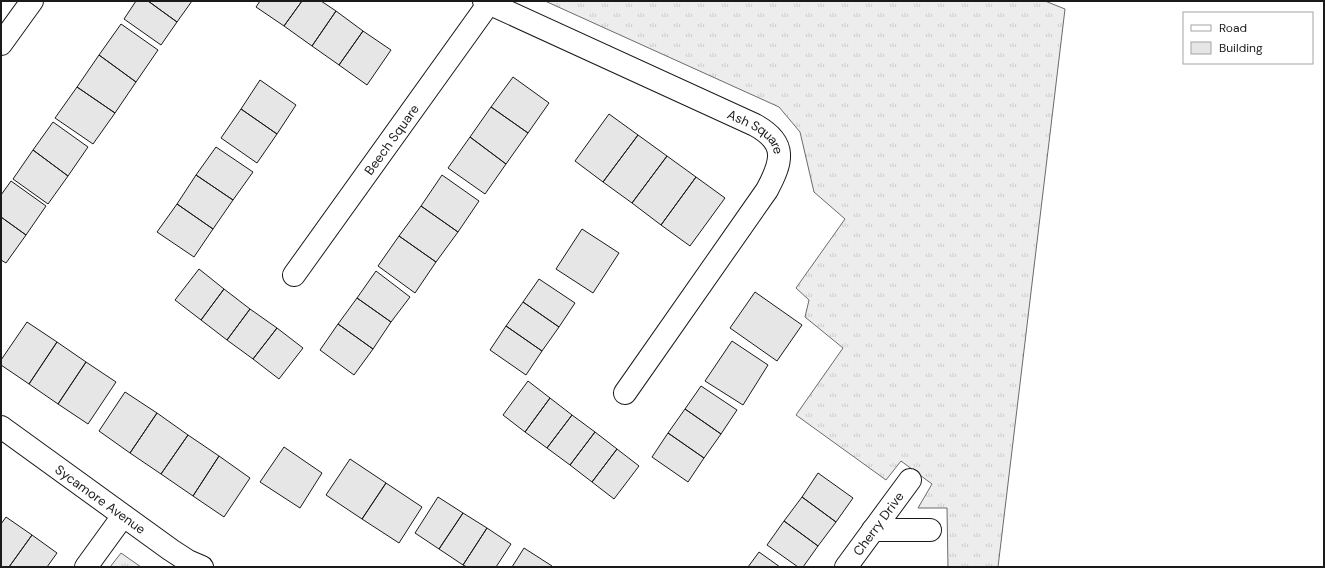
<svg xmlns="http://www.w3.org/2000/svg" width="1325" height="568" viewBox="0 0 1325 568" font-family="'DM Sans',sans-serif">
  <style>
    .grass { fill: url(#grass-tufts); stroke: #6a6a6a }
    .building { fill: #e6e6e6; stroke: #1a1a1a }
    .lines { fill: none; stroke-linecap: round; stroke-linejoin: round }
    .minor-casing { stroke: #1a1a1a; stroke-width: 24 }
    .minor { stroke: #fff; stroke-width: 22 }
    .labels { text-anchor: middle; dominant-baseline: central; stroke-width: 3; stroke-linejoin: round; paint-order: stroke }
    .street-label { font-size: 13px; fill: #1a1a1a; stroke: #fff }
  </style>
  <defs>
    <pattern id="grass-tufts" width="24" height="20" patternUnits="userSpaceOnUse"><rect width="24" height="20" fill="#ededed"/><path d="M3 7l-1-3M5 7V3M7 7l1-3M15 17l-1-3M17 17v-4M19 17l1-3" fill="none" stroke="#cbcbcb"/></pattern>
  </defs>
  <rect width="100%" height="100%" fill="#fff"/>
  <path class="grass" d="M 545,1 L 1045,1 L 1065,9 L 998,567 L 948,567 L 947,508 L 918,508 L 932,484 L 901,461 L 886,480 L 796,415 L 843,348 L 805,317 L 809,300 L 796,288 L 845,219 L 814,192 L 800,132 L 779,107 Z
    M 121,553 L 141,567 L 110,567 Z"/>
  <path class="building" d="M 136,1 L 148,1 L 177,22 L 161,45 L 124,19 Z
    M 148,1 L 192,1 L 177,22 Z
    M 260,1 L 302,1 L 284,26 L 256,7 Z
    M 302,1 L 321,1 L 336,11 L 312,46 L 284,26 Z
    M 336,11 L 363,31 L 339,65 L 312,46 Z
    M 121,24 L 158,50 L 136,82 L 99,55 Z
    M 363,31 L 391,50 L 367,85 L 339,65 Z
    M 99,55 L 136,82 L 115,113 L 77,87 Z
    M 513,77 L 549,103 L 528,133 L 491,107 Z
    M 260,80 L 296,105 L 277,134 L 241,109 Z
    M 77,87 L 115,113 L 93,144 L 55,118 Z
    M 491,107 L 528,133 L 506,164 L 470,137 Z
    M 241,109 L 277,134 L 257,163 L 221,138 Z
    M 609,114 L 638,135 L 603,182 L 575,161 Z
    M 53,122 L 88,147 L 68,176 L 33,150 Z
    M 638,135 L 667,156 L 632,203 L 603,182 Z
    M 470,137 L 506,164 L 485,194 L 448,168 Z
    M 216,147 L 253,172 L 233,200 L 196,175 Z
    M 33,150 L 68,176 L 48,204 L 13,179 Z
    M 667,156 L 696,177 L 661,225 L 632,203 Z
    M 196,175 L 233,200 L 213,229 L 177,204 Z
    M 442,175 L 479,201 L 458,232 L 421,206 Z
    M 696,177 L 725,198 L 690,246 L 661,225 Z
    M 11,181 L 46,206 L 26,235 L 1,217 L 1,195 Z
    M 177,204 L 213,229 L 194,257 L 157,232 Z
    M 421,206 L 458,232 L 436,262 L 399,236 Z
    M 1,217 L 26,235 L 6,263 L 1,260 Z
    M 582,229 L 619,253 L 593,293 L 556,269 Z
    M 399,236 L 436,262 L 415,293 L 378,266 Z
    M 199,269 L 224,289 L 201,320 L 175,300 Z
    M 376,271 L 410,297 L 391,322 L 357,298 Z
    M 539,279 L 575,303 L 559,327 L 523,302 Z
    M 224,289 L 250,309 L 227,340 L 201,320 Z
    M 755,292 L 802,325 L 777,361 L 730,328 Z
    M 357,298 L 391,322 L 373,349 L 338,324 Z
    M 523,302 L 559,327 L 542,351 L 506,326 Z
    M 250,309 L 277,328 L 253,359 L 227,340 Z
    M 27,322 L 57,342 L 29,384 L 1,365 L 1,360 Z
    M 338,324 L 373,349 L 354,375 L 320,350 Z
    M 506,326 L 542,351 L 526,375 L 490,350 Z
    M 277,328 L 303,348 L 279,379 L 253,359 Z
    M 732,341 L 768,365 L 743,405 L 705,381 Z
    M 57,342 L 86,362 L 58,404 L 29,384 Z
    M 86,362 L 116,382 L 88,424 L 58,404 Z
    M 528,381 L 550,398 L 525,432 L 503,415 Z
    M 701,386 L 737,410 L 721,434 L 685,409 Z
    M 125,392 L 157,413 L 130,453 L 99,431 Z
    M 550,398 L 572,415 L 547,448 L 525,432 Z
    M 685,409 L 721,434 L 704,458 L 668,433 Z
    M 157,413 L 188,435 L 161,474 L 130,453 Z
    M 572,415 L 595,432 L 570,465 L 547,448 Z
    M 595,432 L 617,449 L 592,482 L 570,465 Z
    M 668,433 L 704,458 L 688,482 L 652,457 Z
    M 188,435 L 219,456 L 193,496 L 161,474 Z
    M 284,447 L 322,473 L 300,508 L 260,482 Z
    M 617,449 L 639,466 L 614,499 L 592,482 Z
    M 219,456 L 250,478 L 224,517 L 193,496 Z
    M 350,459 L 386,483 L 362,519 L 326,495 Z
    M 818,473 L 853,498 L 836,522 L 802,497 Z
    M 386,483 L 422,507 L 399,543 L 362,519 Z
    M 438,497 L 463,513 L 439,549 L 415,533 Z
    M 802,497 L 836,522 L 818,546 L 784,521 Z
    M 463,513 L 487,528 L 463,565 L 439,549 Z
    M 6,517 L 32,535 L 9,567 L 1,567 L 1,524 Z
    M 784,521 L 818,546 L 803,567 L 798,567 L 767,545 Z
    M 487,528 L 511,544 L 496,567 L 467,567 L 463,565 Z
    M 32,535 L 57,553 L 47,567 L 9,567 Z
    M 524,548 L 552,566 L 552,567 L 512,567 Z
    M 759,552 L 780,567 L 748,567 Z"/>
  <g class="lines">
    <defs>
      <g id="minor">
        <path id="s1" d="M 484,1 L 755,125 C 788,143 782,162 767,190 L 625,393"/>
        <path d="M 1,44 L 32,1"/>
        <path id="s2" d="M 294,275 L 489,3"/>
        <path id="s3" d="M 1,427 L 171,550 L 188,561 L 202,567"/>
        <path d="M 873,530 L 930,530"/>
        <path d="M 86,567 L 123,516"/>
        <path id="s4" d="M 846,567 L 910,480"/>
      </g>
    </defs>
    <use href="#minor" class="minor-casing"/>
    <use href="#minor" class="minor"/>
  </g>
  <g class="labels">
    <g class="street-label">
      <text stroke="none"><textPath href="#s1" startOffset="303">Ash Square</textPath></text>
      <text stroke="none"><textPath href="#s2" startOffset="167">Beech Square</textPath></text>
      <text stroke="none"><textPath href="#s3" startOffset="123">Sycamore Avenue</textPath></text>
      <text stroke="none"><textPath href="#s4" startOffset="54">Cherry Drive</textPath></text>
    </g>
  </g>
  <rect width="1325" height="568" fill="none" stroke="#1a1a1a" stroke-width="4"/>
  <rect x="1183" y="12" width="130" height="52" fill="#ffffff" stroke="#a3a3a3"/>
  <rect x="1191" y="25" width="20" height="6" fill="#ffffff" stroke="#a3a3a3"/>
  <text x="1219" y="32" font-size="12" fill="#1a1a1a">Road</text>
  <rect x="1191" y="42" width="20" height="12" fill="#e6e6e6" stroke="#a3a3a3"/>
  <text x="1219" y="52" font-size="12" fill="#1a1a1a">Building</text>
</svg>
